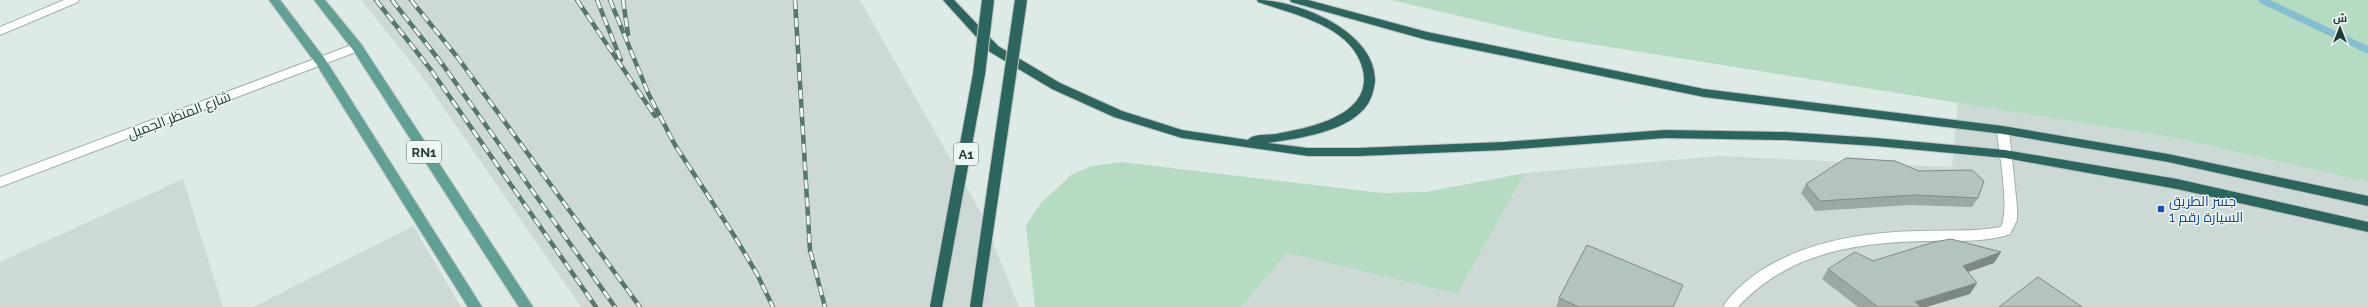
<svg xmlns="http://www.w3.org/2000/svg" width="2368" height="307" viewBox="0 0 2368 307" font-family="Raleway,Cairo,sans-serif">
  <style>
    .built { fill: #ccd9d4 }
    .green { fill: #b5dcc2 }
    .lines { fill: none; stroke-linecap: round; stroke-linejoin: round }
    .stream { stroke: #83bfd0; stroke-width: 7 }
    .minor-casing { stroke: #a0b1ac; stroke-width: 2 }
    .major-casing { stroke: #bcc4c2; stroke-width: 2 }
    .highway-casing { stroke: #bcc4c2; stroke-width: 2 }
    .minor { fill: #fff; fill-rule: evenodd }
    .major { fill: #61a094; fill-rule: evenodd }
    .highway { fill: #2b655d; fill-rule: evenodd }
    .rail-casing { stroke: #59756f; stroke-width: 4.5 }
    .rail { stroke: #eef6f3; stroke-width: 3; stroke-dasharray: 9; stroke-linecap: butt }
    .highway-bridge-casing { stroke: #bcc4c2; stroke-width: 14; stroke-linecap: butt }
    .highway-bridge { stroke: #2b655d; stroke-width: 12 }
    .wall { fill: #9aa9a3 }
    .shaded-wall { fill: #7d8985 }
    .building { fill: #b3c4be; stroke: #7d8985 }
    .transit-dot { fill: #1a4fb4; stroke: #eef6f3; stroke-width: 1.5 }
    .labels { text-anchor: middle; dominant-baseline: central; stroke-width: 3; stroke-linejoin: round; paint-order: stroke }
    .shield { fill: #eef6f3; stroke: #5d726d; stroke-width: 1 }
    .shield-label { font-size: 13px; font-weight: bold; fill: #1f3934 }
    .street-label { font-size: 14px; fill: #1f3934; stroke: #eef6f3 }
    .transit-label { font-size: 14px; fill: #164399; stroke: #eef6f3; text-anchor: start }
  </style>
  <rect width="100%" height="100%" fill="#ddeae5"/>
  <path class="built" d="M 361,0 L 860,0 L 980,211 L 1019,307 L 581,307 L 421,75 Z
    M 1958,102 L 2171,137 L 2368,182 L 2368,307 L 1241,307 L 1287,253 L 1457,294 L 1525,173 L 1720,156 L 1952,167 Z
    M 183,179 L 223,307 L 0,307 L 0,262 Z
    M 413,226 L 461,307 L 253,307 Z"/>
  <path class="green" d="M 1391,0 L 2368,0 L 2368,182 L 2171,137 L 1553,38 Z
    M 1121,162 L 1382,193 L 1426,192 L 1525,173 L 1457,294 L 1287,253 L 1241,307 L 1035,307 L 1026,225 L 1041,203 L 1071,175 L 1092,166 Z"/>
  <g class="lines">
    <path class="stream" d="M 2262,0 L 2368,50"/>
    <defs>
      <path id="minor" d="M 64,0 L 79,0 L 78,2 L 0,35 L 0,27 Z
        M 357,43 L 361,44 L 363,47 L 361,50 L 0,187 L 0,177 Z
        M 2003,126 L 2009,130 L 2017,207 L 2017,220 L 2010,234 C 1984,243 1956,240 1928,241 C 1858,242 1788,252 1738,307 L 1723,307 C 1731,293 1747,280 1760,271 C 1806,241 1866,232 1920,231 C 1947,230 1975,232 2001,227 C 2010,208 1999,153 1997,130 Z"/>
      <path id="major" d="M 269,0 L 280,0 L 325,59 L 482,307 L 468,307 L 317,65 Z
        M 314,0 L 325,0 L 361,44 L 533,307 L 519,307 L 353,50 Z"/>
      <path id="highway" d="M 943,0 L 954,0 L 998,46 L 1060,83 L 1122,111 L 1182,130 L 1248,140 C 1252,134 1269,135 1276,134 C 1309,128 1373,116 1363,70 C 1353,26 1295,15 1258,2 L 1257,0 C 1298,0 1376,31 1375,81 C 1374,91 1371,101 1364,109 C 1342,133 1299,138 1268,143 L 1308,148 L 1359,148 L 1504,142 L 1665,130 L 1785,132 L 1876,138 L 2005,150 L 2177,179 L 2368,222 L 2368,232 L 2177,189 L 2005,158 L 1876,146 L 1785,140 L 1665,138 L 1504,150 L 1359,156 L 1308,156 L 1182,138 L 1114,117 L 1052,89 L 990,52 Z
        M 1290,0 L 1308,0 L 1427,32 L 1704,89 L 2003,126 L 2168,154 L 2368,196 L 2368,206 L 2168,162 L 2003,134 L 1704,97 L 1427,40 L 1291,2 Z"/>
    </defs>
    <use href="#minor" class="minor-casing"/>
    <use href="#major" class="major-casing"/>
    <use href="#highway" class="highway-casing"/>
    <use href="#minor" class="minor"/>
    <use href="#major" class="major"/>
    <use href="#highway" class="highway"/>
    <defs>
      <path id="rail" d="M 376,0 L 431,70 L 596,307
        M 392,0 L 443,65 L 615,307
        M 411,0 L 458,58 L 640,307
        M 577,0 L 655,116
        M 597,0 L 621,60
        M 610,0 L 649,95 L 675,145 L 735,237 L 757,274 L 773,307
        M 623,0 L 628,34
        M 795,0 L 810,250 L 825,307"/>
    </defs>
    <use href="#rail" class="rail-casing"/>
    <use href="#rail" class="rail"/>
    <defs>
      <path id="highway-bridge" d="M 936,307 L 979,74 L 988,0
        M 976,307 L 1021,0"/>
    </defs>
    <use href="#highway-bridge" class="highway-bridge-casing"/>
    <use href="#highway-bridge" class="highway-bridge"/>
  </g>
  <path class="wall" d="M 1806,184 L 1978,198 L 1972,207 L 1910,205 L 1815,211 L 1801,193 Z
    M 2001,252 L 1994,263 L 1968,272 L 1970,294 L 1926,307 L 1858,307 L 1822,279 L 1828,269 L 1873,261 Z
    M 1559,298 L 1673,307 L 1556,307 Z"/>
  <path class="shaded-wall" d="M 2001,252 L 1994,263 L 1956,276 L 1963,266 Z
    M 1977,283 L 1970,294 L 1926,307 L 1912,307 L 1915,302 Z"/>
  <path class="building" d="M 1846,158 L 1895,161 L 1919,171 L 1972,170 L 1984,181 L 1978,198 L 1915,195 L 1820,201 L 1806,184 Z
    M 1951,239 L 2001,252 L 1963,266 L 1977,283 L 1915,302 L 1921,307 L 1878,307 L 1828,269 L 1855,252 L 1873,261 L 1934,242 Z
    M 1587,245 L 1683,285 L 1673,307 L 1579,307 L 1559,298 Z
    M 2038,277 L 2082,307 L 1999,307 Z"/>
  <rect class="transit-dot" x="2157" y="205" width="8" height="8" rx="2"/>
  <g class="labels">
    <g class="shield">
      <rect x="407" y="141" width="34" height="22" rx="3"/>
      <rect x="954" y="143" width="24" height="22" rx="3"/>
    </g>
    <g class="shield-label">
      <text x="424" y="152">RN1</text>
      <text x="966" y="154">A1</text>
    </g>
    <g class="street-label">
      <text transform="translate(179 115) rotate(-21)">شارع المنظر الجميل</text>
    </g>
    <g class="transit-label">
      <text x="2169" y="201">جسر الطريق<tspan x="2169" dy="16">السيارة رقم 1</tspan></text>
    </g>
  </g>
  <g transform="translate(2340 28)" stroke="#eef6f3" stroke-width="3" paint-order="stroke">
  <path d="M0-3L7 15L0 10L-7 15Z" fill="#1f3934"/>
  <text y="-6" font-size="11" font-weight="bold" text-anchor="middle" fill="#1f3934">ش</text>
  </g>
</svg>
